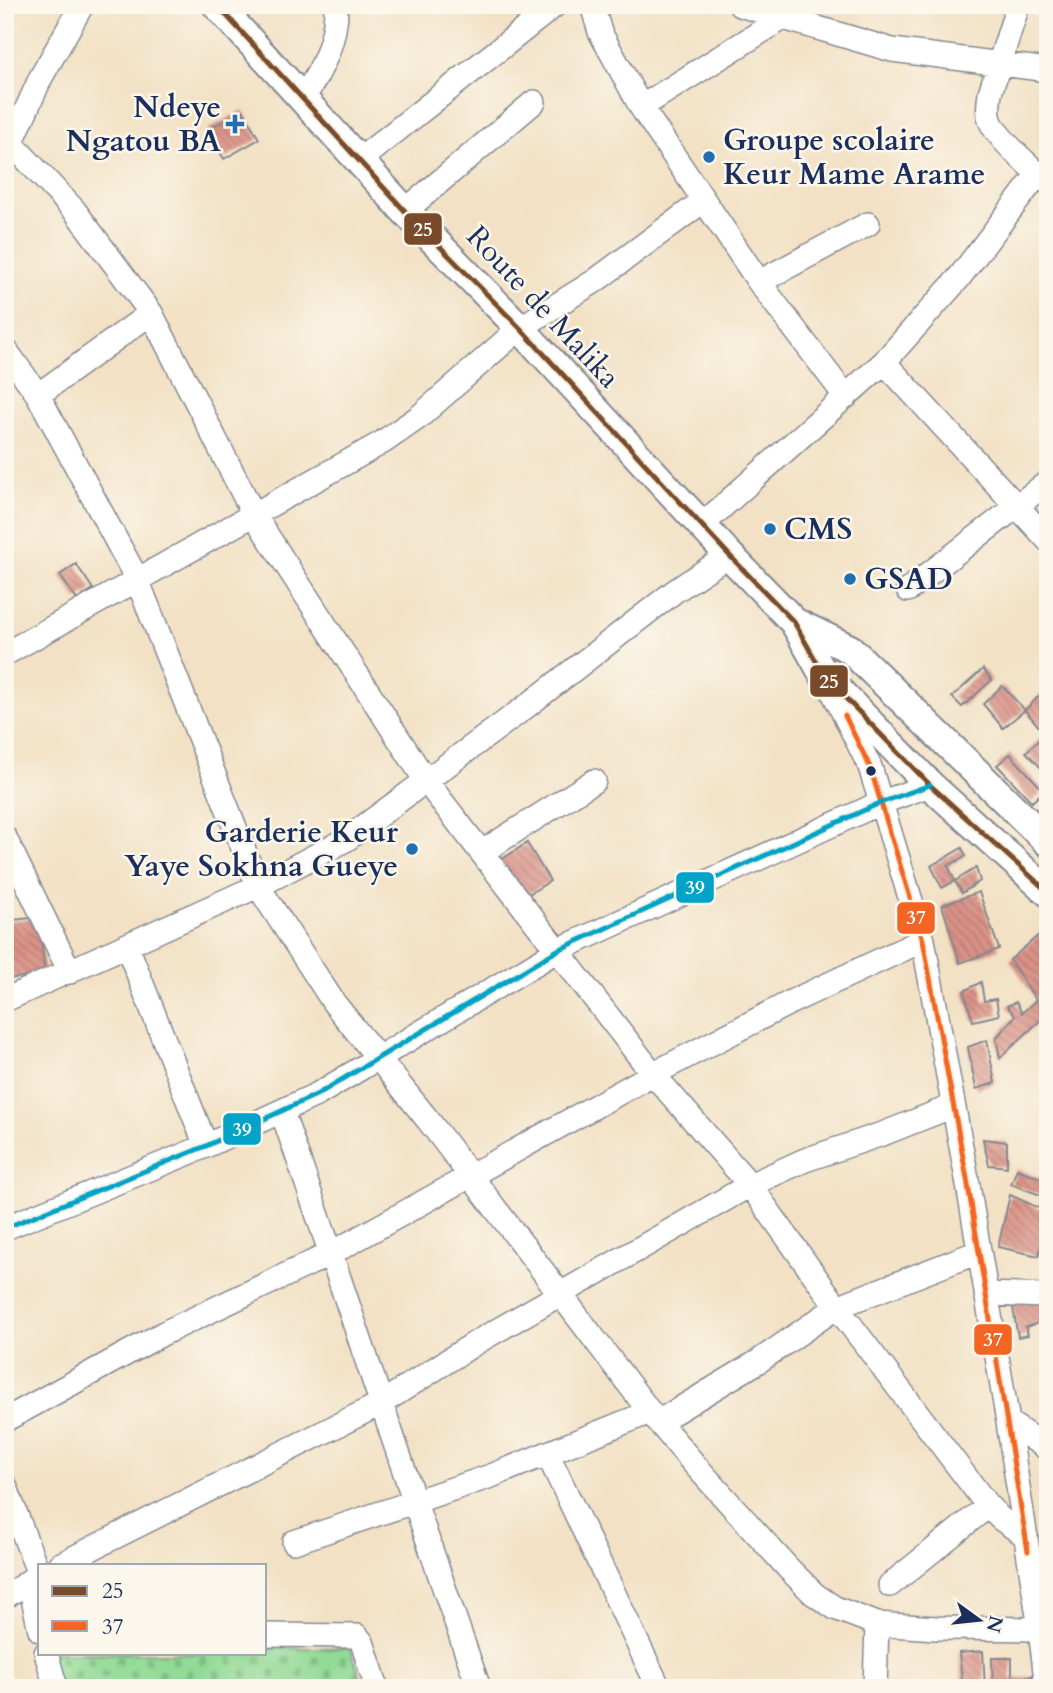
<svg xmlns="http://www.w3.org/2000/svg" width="1053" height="1693" viewBox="0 0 1053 1693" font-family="Cardo,serif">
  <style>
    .cemetery { fill: url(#cemetery-stones); stroke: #56847a; stroke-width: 2 }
    .building { fill: url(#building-back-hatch) }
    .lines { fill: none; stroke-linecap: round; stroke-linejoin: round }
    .minor-casing { stroke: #868891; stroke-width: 26 }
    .major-casing { stroke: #868891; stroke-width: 32 }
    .minor { stroke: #fff; stroke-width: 23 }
    .major { stroke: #fff; stroke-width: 28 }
    .bus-1-casing { stroke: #fbf7ec; stroke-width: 10 }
    .bus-2-casing { stroke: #fbf7ec; stroke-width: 10 }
    .bus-3-casing { stroke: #fbf7ec; stroke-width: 10 }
    .bus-1 { stroke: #7a4b2a; stroke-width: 5 }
    .bus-2 { stroke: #f26522; stroke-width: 5 }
    .bus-3 { stroke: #01a3c8; stroke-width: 5 }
    .poi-dot { fill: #1f6fb2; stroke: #fbf7ec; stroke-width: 2.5 }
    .bus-dot { fill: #1b2f5e; stroke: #fbf7ec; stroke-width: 2.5 }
    .labels { text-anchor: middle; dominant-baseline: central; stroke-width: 5; stroke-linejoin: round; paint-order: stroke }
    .poi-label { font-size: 30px; font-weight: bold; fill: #1b2f5e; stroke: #fbf7ec; text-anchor: start }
    .street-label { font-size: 30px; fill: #1b2f5e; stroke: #fbf7ec }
    .line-badge { stroke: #fbf7ec; stroke-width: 2.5 }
    .badge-label { font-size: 19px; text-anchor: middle; font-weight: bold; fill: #fff }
  </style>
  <defs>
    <pattern id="cemetery-stones" width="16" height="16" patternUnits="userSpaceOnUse" patternTransform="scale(1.75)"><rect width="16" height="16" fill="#92da95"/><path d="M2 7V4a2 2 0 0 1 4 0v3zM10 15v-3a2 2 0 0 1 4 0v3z" fill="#7dbb83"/></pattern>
    <pattern id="building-back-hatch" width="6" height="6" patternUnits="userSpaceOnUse" patternTransform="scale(1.75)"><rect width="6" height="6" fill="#db9286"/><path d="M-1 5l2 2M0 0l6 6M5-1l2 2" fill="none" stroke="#b17871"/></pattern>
  </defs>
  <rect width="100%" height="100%" fill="#fbf7ec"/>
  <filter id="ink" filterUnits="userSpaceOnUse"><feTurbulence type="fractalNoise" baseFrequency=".0143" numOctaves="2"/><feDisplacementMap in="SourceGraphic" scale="14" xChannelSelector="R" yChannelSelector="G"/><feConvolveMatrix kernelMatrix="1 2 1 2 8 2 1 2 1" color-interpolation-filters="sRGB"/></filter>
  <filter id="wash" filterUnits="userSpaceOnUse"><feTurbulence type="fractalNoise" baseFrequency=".00686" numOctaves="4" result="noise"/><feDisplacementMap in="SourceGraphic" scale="28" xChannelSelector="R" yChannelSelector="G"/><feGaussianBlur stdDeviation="1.57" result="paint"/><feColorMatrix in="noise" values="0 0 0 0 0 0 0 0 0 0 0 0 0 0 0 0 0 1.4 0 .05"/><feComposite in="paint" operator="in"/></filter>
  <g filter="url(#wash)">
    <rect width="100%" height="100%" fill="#f2e1c4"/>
    <path class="cemetery" d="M 264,1648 L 351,1648 L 364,1688 L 56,1688 L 45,1653 L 264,1653 Z"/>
    <g id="blocks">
      <path class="building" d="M 243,110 L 259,139 L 224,159 L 207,130 Z
        M 76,564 L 93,589 L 77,600 L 60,575 Z
        M 983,669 L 992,680 L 962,707 L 952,697 Z
        M 1002,686 L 1025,710 L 1003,728 L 983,704 Z
        M 1045,690 L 1048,693 L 1048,775 L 1026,752 L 1045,734 L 1025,710 Z
        M 1010,754 L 1044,791 L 1032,802 L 997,765 Z
        M 527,843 L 550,881 L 521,899 L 498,862 Z
        M 962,848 L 966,856 L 948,866 L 955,881 L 942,888 L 931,866 Z
        M 976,868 L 980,881 L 962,893 L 955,881 Z
        M 979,892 L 999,949 L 960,963 L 942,905 Z
        M 39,917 L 45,975 L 5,979 L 5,921 Z
        M 1048,927 L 1048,1013 L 1000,1058 L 996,1038 L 1015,1016 L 1007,1006 L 1016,1002 L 1022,1013 L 1036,1000 L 1010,960 Z
        M 981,982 L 984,1001 L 996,999 L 999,1015 L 973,1021 L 964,991 Z
        M 987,1040 L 995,1083 L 976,1089 L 968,1047 Z
        M 983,1139 L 1007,1142 L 1007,1167 L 989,1165 Z
        M 1017,1169 L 1048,1181 L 1048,1198 L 1011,1184 Z
        M 1010,1195 L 1048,1212 L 1039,1256 L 998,1247 Z
        M 1048,1301 L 1048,1353 L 1046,1353 L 1044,1321 L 1026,1327 L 1028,1335 L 1018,1337 L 1012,1302 Z
        M 983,1651 L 985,1688 L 963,1688 L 959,1653 Z
        M 992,1658 L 1012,1658 L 1012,1679 L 1032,1676 L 1033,1688 L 993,1688 Z"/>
    </g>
  </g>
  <g filter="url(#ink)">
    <use href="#blocks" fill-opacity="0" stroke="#868891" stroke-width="2"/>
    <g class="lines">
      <defs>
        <path id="minor" d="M 592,5 L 600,32 L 641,107 L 759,282 L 846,397
          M 740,5 L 892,50 L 1048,70
          M 1018,5 L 990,93 C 989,102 987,111 990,120 C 996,137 1033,170 1048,182
          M 302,99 C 322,71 337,40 336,5
          M 641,107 L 783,18
          M 11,143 L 75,211 L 151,313 L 254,515 L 426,781 L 653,1074 L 750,1185 L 837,1307 L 988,1506 L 1001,1519 L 1026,1536
          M 6,155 L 41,77 L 82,5
          M 358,161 L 555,5
          M 405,211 L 534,102
          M 759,282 L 868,224
          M 5,349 L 38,395 L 137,579 L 258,886 L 334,1003 L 428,1120 L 650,1412 L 695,1465 L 788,1568 L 814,1594 L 835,1608 L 877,1624 L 936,1628 L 1040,1629
          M 884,362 L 1048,540
          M 38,395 L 151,313
          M 702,525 L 884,362 L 958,279 L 1038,174
          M 908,590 L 1048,482
          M 5,654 L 383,442 L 419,417 L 520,328 L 595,281 L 703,201
          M 833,692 L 870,767 L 923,940 L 967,1179 L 1008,1422 L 1040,1629 L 1047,1688
          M 5,838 L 70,972
          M 482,852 L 594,781
          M 127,946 L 206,1146
          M 5,1000 L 258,886 L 347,839 L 527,706 L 675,591 L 729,555
          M 282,1112 C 349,1303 411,1496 479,1688
          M 5,1228 L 206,1146 L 318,1094 L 558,950 L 880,803 L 930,785
          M 986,1294 L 1048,1296
          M 5,1420 L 164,1333 L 332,1253 L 653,1074 L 793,1001 L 923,940
          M 658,1422 L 759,1361 L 837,1307 L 978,1252
          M 1008,1422 L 1048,1449
          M 548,1455 L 659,1688
          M 5,1485 L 39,1575
          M 294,1542 L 491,1476 L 650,1412
          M 59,1565 L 380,1404 L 477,1342 L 750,1185 L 805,1160 L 885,1133 L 953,1106
          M 29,1581 L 40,1630
          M 890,1585 L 988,1506
          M 5,1597 L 40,1574
          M 264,1635 L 357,1636 L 362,1642 L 377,1688
          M 46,1653 L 56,1688
          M 875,1688 L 877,1624"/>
        <path id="major" d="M 217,5 L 405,211 L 520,328 L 729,555 L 794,622 L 825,677 L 930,785 L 1048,892
          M 794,622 L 850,649 L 1048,842"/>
      </defs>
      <use href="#minor" class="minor-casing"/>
      <use href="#major" class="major-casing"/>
      <use href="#minor" class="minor"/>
      <use href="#major" class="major"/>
      <defs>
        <path id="bus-1" d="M 217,5 L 405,211 L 520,328 L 729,555 L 794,622 L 825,677 L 930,785 L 1048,892"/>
        <path id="bus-2" d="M 845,716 L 870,767 L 923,940 L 967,1179 L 1028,1551"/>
        <path id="bus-3" d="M 5,1228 L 206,1146 L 318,1094 L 558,950 L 880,803 L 930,785"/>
      </defs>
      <use href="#bus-1" class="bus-1-casing"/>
      <use href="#bus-2" class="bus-2-casing"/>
      <use href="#bus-3" class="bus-3-casing"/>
      <use href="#bus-1" class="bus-1"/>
      <use href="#bus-2" class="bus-2"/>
      <use href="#bus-3" class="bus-3"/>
    </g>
  </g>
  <g class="poi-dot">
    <path d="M231.5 113.5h7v7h7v7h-7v7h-7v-7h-7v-7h7z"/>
    <circle cx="709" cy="157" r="7"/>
    <circle cx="770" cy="529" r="7"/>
    <circle cx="850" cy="579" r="7"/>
    <circle cx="412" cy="849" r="7"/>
  </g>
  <circle class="bus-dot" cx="871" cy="771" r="6"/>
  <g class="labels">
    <g class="poi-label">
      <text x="221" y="107" text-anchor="end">Ndeye<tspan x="221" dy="34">Ngatou BA</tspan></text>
      <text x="723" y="140">Groupe scolaire<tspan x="723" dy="34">Keur Mame Arame</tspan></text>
      <text x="784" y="529">CMS</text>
      <text x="864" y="579">GSAD</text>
      <text x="398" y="832" text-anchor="end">Garderie Keur<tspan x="398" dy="34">Yaye Sokhna Gueye</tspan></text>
    </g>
    <g class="street-label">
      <text transform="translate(543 307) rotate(47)">Route de Malika</text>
    </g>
  </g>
  <g class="line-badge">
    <rect x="403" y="212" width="40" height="34" rx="7" fill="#7a4b2a"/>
    <rect x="809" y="664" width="40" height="34" rx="7" fill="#7a4b2a"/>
    <rect x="675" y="871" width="40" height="33" rx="7" fill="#01a3c8"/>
    <rect x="896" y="901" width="40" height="34" rx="7" fill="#f26522"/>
    <rect x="222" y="1112" width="40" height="34" rx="7" fill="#01a3c8"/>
    <rect x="973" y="1323" width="40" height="33" rx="7" fill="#f26522"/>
  </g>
  <g class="badge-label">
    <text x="423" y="236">25</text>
    <text x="829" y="688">25</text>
    <text x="695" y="894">39</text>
    <text x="916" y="924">37</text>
    <text x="242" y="1136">39</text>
    <text x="993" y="1346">37</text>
  </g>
  <rect width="1053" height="1693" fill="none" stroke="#fbf7ec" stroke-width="28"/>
  <rect x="38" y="1564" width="228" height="91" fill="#fbf7ec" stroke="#a1a7b3" stroke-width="2"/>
  <rect x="52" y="1586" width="35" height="10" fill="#7a4b2a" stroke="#a1a7b3" stroke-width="2"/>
  <text x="102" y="1598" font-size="21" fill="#1b2f5e">25</text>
  <rect x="52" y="1621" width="35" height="10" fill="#f26522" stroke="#a1a7b3" stroke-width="2"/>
  <text x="102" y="1634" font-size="21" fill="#1b2f5e">37</text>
  <g transform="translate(979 1620) rotate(105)" stroke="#fbf7ec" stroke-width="5" paint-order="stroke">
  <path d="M0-5L12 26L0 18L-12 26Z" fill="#1b2f5e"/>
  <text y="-10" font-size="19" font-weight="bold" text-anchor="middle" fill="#1b2f5e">N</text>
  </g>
</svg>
